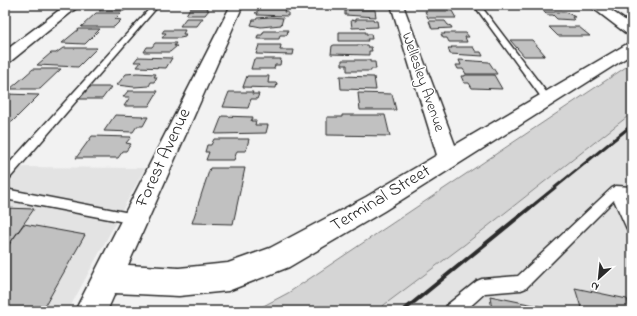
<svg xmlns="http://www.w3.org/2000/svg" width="637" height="316" viewBox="0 0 637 316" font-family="'Indie Flower',sans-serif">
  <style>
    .built { fill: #e3e3e3 }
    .green { fill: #d5d5d5; stroke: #808080 }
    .building { fill: #c1c1c1; stroke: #2b2b2b }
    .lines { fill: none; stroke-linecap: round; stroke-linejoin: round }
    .service-casing { stroke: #2b2b2b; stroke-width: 3 }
    .minor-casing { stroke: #2b2b2b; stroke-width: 3 }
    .service { fill: #fff; fill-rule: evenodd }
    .minor { fill: #fff; fill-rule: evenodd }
    .rail-far1 { stroke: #2b2b2b; stroke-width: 3 }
    .rail { stroke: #2b2b2b; stroke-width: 4 }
    .labels { text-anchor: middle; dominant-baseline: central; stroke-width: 3; stroke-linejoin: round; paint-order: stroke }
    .far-street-label { font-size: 15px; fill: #2b2b2b; stroke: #fff }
    .street-label { font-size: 18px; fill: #2b2b2b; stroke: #fff }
  </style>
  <rect width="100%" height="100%" fill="#f2f2f2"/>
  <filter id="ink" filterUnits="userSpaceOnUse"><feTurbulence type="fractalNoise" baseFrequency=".025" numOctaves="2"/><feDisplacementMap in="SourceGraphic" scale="8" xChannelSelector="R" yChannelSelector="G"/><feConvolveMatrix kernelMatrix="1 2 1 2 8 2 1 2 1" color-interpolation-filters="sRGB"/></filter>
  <g filter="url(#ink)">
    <path class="built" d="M 632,113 L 632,311 L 376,311 L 464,245 Z
      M 8,167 L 145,168 L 68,311 L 5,311 L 5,168 Z"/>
    <path class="green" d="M 632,63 L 632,113 L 464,245 L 376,311 L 254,311 L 288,293 Z"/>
    <path class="building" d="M 106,5 L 130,5 L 124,11 L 99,11 Z
      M 419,5 L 444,5 L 445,8 L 420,7 Z
      M 540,5 L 558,5 L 562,8 L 543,8 Z
      M 190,8 L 208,8 L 207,10 L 209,10 L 205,15 L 186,15 Z
      M 260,9 L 285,9 L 284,12 L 288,12 L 288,16 L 257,15 L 258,13 L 255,13 Z
      M 345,10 L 375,10 L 376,17 L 345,15 Z
      M 425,11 L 452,11 L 456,18 L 428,18 Z
      M 544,12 L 566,12 L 575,17 L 572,17 L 574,20 L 557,19 L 553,15 L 547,15 Z
      M 96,13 L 121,13 L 115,19 L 121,20 L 114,27 L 81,27 Z
      M 270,17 L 283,18 L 281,25 L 261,27 L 251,25 L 253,20 L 256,20 L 257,18 Z
      M 186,18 L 203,18 L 197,26 L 180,26 Z
      M 356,19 L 373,19 L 374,21 L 377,21 L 378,27 L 352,28 L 351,20 L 356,21 Z
      M 429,21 L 445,21 L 448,25 L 451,26 L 452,28 L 432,29 Z
      M 549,27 L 579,27 L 590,36 L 558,36 Z
      M 79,29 L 100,29 L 85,44 L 62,43 Z
      M 164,30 L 185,30 L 183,34 L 186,34 L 185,37 L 180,38 L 162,38 L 166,33 L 162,33 Z
      M 279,30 L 288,30 L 287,35 L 280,35 L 279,39 L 257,39 L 258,35 L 262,35 L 264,31 L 279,31 Z
      M 339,32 L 366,32 L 366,34 L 371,34 L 372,39 L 367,39 L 368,41 L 339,41 Z
      M 444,33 L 466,33 L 469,37 L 465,37 L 467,42 L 449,42 L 447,38 L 443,38 L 441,34 L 445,34 Z
      M 510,40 L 532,40 L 545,55 L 542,55 L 544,56 L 524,56 Z
      M 155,43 L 176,43 L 174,46 L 177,46 L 170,52 L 144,52 L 147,47 L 152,47 Z
      M 259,45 L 281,45 L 280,50 L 294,50 L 293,55 L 256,54 Z
      M 334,45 L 367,45 L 368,47 L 371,47 L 372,51 L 369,51 L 369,55 L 331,54 L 332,46 Z
      M 451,47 L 473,47 L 476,52 L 481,52 L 483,56 L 450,54 L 448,48 L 452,48 Z
      M 63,48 L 97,48 L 78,67 L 37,65 L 51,53 L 56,53 Z
      M 138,57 L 172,58 L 166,68 L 137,67 L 141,62 L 134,62 Z
      M 254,59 L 281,59 L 280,65 L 275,65 L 274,69 L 251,69 Z
      M 342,60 L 370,60 L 370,62 L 375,62 L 376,69 L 371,69 L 371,71 L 347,71 L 347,65 L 342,65 Z
      M 459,60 L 489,62 L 497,74 L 466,74 L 463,69 L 458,69 L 456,65 L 461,65 Z
      M 33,69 L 61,69 L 40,89 L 10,89 Z
      M 137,73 L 156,74 L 154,77 L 157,77 L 154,82 L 151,82 L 149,86 L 134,87 L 117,85 L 126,74 Z
      M 465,75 L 494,75 L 502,89 L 472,88 L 469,83 L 464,83 L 461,76 L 465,76 Z
      M 247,76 L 269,76 L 268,83 L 277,83 L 276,88 L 243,87 Z
      M 340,76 L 374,77 L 376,90 L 341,89 Z
      M 89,87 L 111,87 L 102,99 L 79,99 Z
      M 128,91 L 158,91 L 149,106 L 124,106 L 130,97 L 123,97 Z
      M 229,92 L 253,92 L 252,94 L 259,94 L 257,99 L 251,99 L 248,108 L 223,107 Z
      M 358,93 L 392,94 L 396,110 L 360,110 Z
      M 5,94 L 39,95 L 12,122 L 5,121 Z
      M 115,115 L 143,116 L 142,117 L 148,117 L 143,126 L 137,126 L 133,132 L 104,131 Z
      M 342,115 L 385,115 L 390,136 L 327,135 L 327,117 L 342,117 Z
      M 222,116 L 253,117 L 251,121 L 256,121 L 255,125 L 268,125 L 266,133 L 215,134 Z
      M 92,136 L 131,137 L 126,143 L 131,144 L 126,151 L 123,151 L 118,158 L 76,158 Z
      M 214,139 L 249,139 L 246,151 L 237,151 L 234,160 L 206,160 L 209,152 L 205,152 L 207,145 L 211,145 Z
      M 210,168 L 245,168 L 233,224 L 192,223 Z
      M 5,208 L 34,209 L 5,250 Z
      M 24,224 L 85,235 L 42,311 L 5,311 L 5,250 Z
      M 575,288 L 627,299 L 631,311 L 582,311 Z
      M 490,296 L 563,311 L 492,311 Z"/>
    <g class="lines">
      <defs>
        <path id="service" d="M 153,5 L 159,5 L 9,179 L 5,180 L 5,168 Z
          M 474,5 L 480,5 L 550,97 L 552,99 L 550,101 L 544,101 Z
          M 616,186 L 632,187 L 632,197 L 625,196 L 632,212 L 632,231 L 627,229 L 614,200 L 526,288 L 521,290 L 485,293 L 465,311 L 445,311 L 447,305 L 477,281 L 482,279 L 518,276 L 612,188 Z
          M 5,189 L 135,214 L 140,215 L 141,219 L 140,223 L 135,224 L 5,199 Z"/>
        <path id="minor" d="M 66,5 L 80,5 L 11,61 L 5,63 L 5,51 Z
          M 231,5 L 243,5 L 128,265 L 179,268 L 228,263 L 270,248 L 366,197 L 437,155 L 391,5 L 403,5 L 455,145 L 627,44 L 632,42 L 632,54 L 384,211 L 289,267 L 228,291 L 179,296 L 115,293 L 107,311 L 75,311 Z
          M 589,5 L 603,5 L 632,25 L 632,35 L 627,34 Z"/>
      </defs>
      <use href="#service" class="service-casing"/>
      <use href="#minor" class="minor-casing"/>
      <use href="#service" class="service"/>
      <use href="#minor" class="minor"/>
      <path class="rail-far1" d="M 531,207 L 632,125"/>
      <path class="rail" d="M 403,311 L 532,206"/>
    </g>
  </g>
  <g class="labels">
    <g class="far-street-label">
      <text transform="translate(423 82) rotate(71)">Wellesley Avenue</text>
    </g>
    <g class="street-label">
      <text transform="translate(164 158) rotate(-65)">Forest Avenue</text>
      <text transform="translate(381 199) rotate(-31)">Terminal Street</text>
    </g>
  </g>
  <rect width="637" height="316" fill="none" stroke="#fff" stroke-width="20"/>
  <rect x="10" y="10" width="617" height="296" fill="none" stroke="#2b2b2b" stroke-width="1.5" filter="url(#ink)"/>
  <g transform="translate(599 278) rotate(207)" stroke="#ffffff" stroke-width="3" paint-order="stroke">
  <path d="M0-3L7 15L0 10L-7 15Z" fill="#2b2b2b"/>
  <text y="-6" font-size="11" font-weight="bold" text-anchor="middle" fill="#2b2b2b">N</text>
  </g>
</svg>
